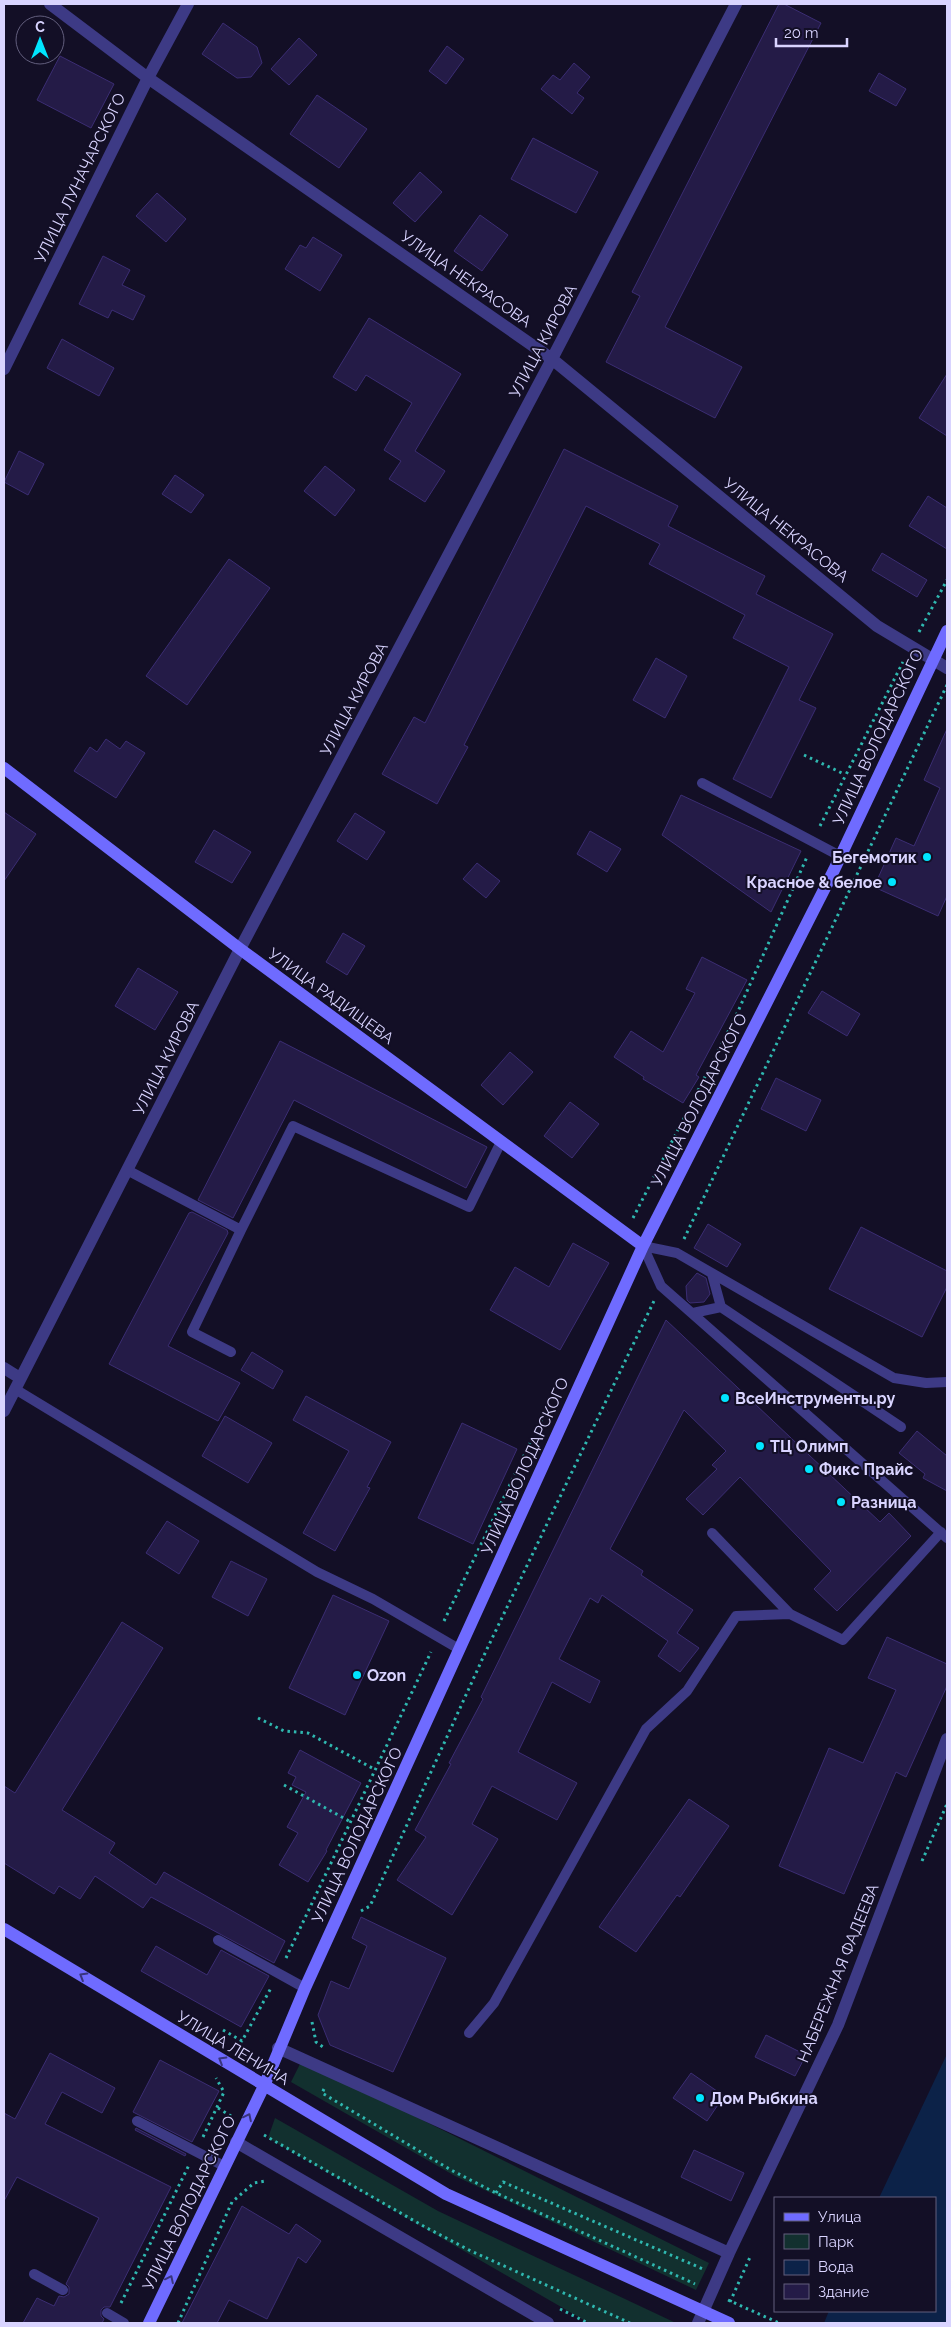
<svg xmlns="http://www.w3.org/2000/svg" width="951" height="2327" viewBox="0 0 951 2327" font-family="Raleway,sans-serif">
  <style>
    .green { fill: #12302f }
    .water { fill: #0c2248 }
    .building { fill: #241b47; stroke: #3b2d73 }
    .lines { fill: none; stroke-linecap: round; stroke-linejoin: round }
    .path { stroke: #2fb8b0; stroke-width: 3; stroke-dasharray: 2.5 4; stroke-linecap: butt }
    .lane { stroke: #3d3a85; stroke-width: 10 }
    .street { stroke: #3d3a85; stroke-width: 12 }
    .secondary { stroke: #6f6bff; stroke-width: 12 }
    .oneway { stroke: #38347d }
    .poi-dot { fill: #00e5ff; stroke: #130f26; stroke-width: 2 }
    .labels { text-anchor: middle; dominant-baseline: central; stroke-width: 4; stroke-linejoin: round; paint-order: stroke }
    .street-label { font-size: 16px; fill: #d9d4ff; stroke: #130f26 }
    .poi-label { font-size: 16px; font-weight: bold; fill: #d9d4ff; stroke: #130f26; text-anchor: start }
  </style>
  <rect width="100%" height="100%" fill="#130f26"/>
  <path class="green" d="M 302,2060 L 709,2263 L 696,2290 L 455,2176 L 291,2082 Z
    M 275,2118 L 438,2211 L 676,2323 L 589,2323 L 268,2138 Z"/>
  <path class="water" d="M 947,2054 L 947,2323 L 824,2323 L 829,2311 L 935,2311 L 935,2198 L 879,2198 Z"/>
  <path class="building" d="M 779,4 L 784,4 L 821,23 L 665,327 L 742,367 L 715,418 L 606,362 L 640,296 L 632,292 Z
    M 223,23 L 257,47 L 262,63 L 251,77 L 237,78 L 202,54 Z
    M 299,38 L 317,55 L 289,85 L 271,69 Z
    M 447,46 L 464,59 L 446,84 L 429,71 Z
    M 60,56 L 114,84 L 91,128 L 37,100 Z
    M 574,63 L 590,77 L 577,93 L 584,98 L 572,114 L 541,89 L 553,75 L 560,80 Z
    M 879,73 L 906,89 L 896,106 L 869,91 Z
    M 317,95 L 367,129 L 339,168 L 290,134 Z
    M 533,138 L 598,172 L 576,213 L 511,179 Z
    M 420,172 L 442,192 L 415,222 L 393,203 Z
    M 157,193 L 186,219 L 166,242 L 136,216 Z
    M 480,215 L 508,235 L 482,271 L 454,251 Z
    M 313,237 L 342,255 L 320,291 L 285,269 L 300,245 L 306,248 Z
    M 103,256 L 130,270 L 122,285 L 145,296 L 133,320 L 112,310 L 108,318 L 79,304 Z
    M 369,318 L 461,374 L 415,451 L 445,471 L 425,502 L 389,479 L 401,461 L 384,450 L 412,403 L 366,375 L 356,391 L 333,377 Z
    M 62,339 L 114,368 L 99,396 L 47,368 Z
    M 947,374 L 947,436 L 919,418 Z
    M 564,449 L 678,506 L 668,526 L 765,576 L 756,594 L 833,634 L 799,700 L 816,708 L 771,798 L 733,779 L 789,667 L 733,638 L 745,615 L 649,564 L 660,544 L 586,506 L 464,745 L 468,747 L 437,804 L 382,774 L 414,717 L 425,723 Z
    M 19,451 L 44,464 L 28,495 L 4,482 Z
    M 325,466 L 355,490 L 335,516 L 304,491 Z
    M 175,475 L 204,495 L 191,513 L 162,494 Z
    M 928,496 L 947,508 L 947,549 L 909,526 Z
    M 882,553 L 927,580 L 917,597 L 872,570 Z
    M 229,559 L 270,588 L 187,705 L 146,676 Z
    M 656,658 L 687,676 L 665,718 L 633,700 Z
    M 947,729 L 947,896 L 938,916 L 874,887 L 896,838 L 914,846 L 940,788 L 924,780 Z
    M 106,739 L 120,749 L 126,741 L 145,753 L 116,798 L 74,771 L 90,747 L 97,752 Z
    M 681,795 L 801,851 L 771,912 L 662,835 Z
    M 4,812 L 36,834 L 4,881 Z
    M 355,813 L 385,832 L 367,860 L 337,841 Z
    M 214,830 L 251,852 L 232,883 L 195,862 Z
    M 590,831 L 621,849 L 607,872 L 577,854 Z
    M 477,863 L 500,881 L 486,898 L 463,879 Z
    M 343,933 L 365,946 L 347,975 L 326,962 Z
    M 702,957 L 747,980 L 696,1075 L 699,1077 L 683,1103 L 643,1079 L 644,1077 L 614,1057 L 631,1031 L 663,1052 L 695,993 L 686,989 Z
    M 138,968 L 178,992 L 155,1030 L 115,1006 Z
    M 822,991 L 860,1014 L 847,1036 L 808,1013 Z
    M 280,1041 L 487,1147 L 466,1188 L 294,1100 L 233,1218 L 198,1200 Z
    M 510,1052 L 533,1072 L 503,1105 L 481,1085 Z
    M 776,1078 L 821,1100 L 806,1131 L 761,1109 Z
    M 570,1102 L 599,1124 L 572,1158 L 544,1136 Z
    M 192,1212 L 227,1230 L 228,1233 L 168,1346 L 240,1383 L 218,1421 L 109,1364 L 189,1213 Z
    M 708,1224 L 741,1244 L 727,1267 L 694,1248 Z
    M 861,1227 L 947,1271 L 947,1287 L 922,1337 L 829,1289 Z
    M 573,1243 L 609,1263 L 560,1350 L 490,1310 L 515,1267 L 549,1287 Z
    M 697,1273 L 706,1278 L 710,1294 L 704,1302 L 690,1303 L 687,1300 L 686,1286 Z
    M 666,1320 L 880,1522 L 889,1513 L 911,1536 L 837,1611 L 814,1589 L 831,1571 L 740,1477 L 703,1515 L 686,1499 L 717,1469 L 712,1465 L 726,1451 L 684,1410 L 610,1549 L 643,1571 L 641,1575 L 693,1610 L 677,1633 L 699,1648 L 680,1672 L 658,1656 L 668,1641 L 602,1595 L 598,1603 L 590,1598 L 559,1659 L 600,1681 L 590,1703 L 552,1682 L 518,1752 L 577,1783 L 557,1820 L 492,1786 L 472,1824 L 498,1839 L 452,1915 L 397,1880 L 426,1837 L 415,1830 L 451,1764 L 449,1763 L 483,1699 L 481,1697 Z
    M 252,1352 L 283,1371 L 273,1389 L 241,1370 Z
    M 306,1396 L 391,1442 L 367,1487 L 370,1488 L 335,1551 L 303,1533 L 349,1451 L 293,1420 Z
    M 225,1416 L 272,1443 L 248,1483 L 202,1456 Z
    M 462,1423 L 517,1449 L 473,1544 L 418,1518 Z
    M 917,1431 L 947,1456 L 947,1491 L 923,1478 L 925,1474 L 899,1453 Z
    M 167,1521 L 199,1541 L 179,1574 L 146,1553 Z
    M 231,1561 L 267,1579 L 248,1616 L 212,1597 Z
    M 333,1595 L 389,1621 L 345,1715 L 289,1688 Z
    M 122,1622 L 163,1648 L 62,1810 L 115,1843 L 109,1853 L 156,1885 L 164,1872 L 285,1941 L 274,1963 L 151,1897 L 143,1908 L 95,1876 L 80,1899 L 59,1886 L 54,1894 L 4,1863 L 4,1786 L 15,1793 Z
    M 887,1637 L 947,1664 L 947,1686 L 906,1777 L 896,1772 L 844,1894 L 779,1866 L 829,1748 L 863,1763 L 896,1690 L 868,1678 Z
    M 300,1750 L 361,1783 L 326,1850 L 327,1851 L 308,1882 L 279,1865 L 298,1833 L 287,1827 L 306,1792 L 292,1785 L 296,1777 L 288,1773 Z
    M 689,1799 L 729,1826 L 680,1897 L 677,1895 L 636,1952 L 599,1927 Z
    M 361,1917 L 446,1958 L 393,2072 L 330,2045 L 318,2015 L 331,1981 L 349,1989 L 367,1946 L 352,1938 Z
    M 156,1946 L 207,1975 L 221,1950 L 269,1976 L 241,2027 L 141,1971 Z
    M 766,2035 L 806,2055 L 795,2076 L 755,2057 Z
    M 50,2053 L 115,2088 L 102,2113 L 62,2092 L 45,2124 L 171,2187 L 110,2307 L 104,2307 L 101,2310 L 101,2316 L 104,2319 L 102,2323 L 23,2323 L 37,2298 L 54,2306 L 59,2296 L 64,2297 L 69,2294 L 69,2287 L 66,2284 L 99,2218 L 17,2177 L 4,2201 L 4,2113 L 15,2119 Z
    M 160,2060 L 219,2091 L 192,2142 L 133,2112 Z
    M 691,2073 L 724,2096 L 707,2121 L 673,2098 Z
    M 136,2128 L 186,2154 L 185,2156 L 135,2130 Z
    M 694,2150 L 744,2173 L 731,2201 L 681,2177 Z
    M 242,2206 L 289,2234 L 296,2224 L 321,2241 L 306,2263 L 298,2257 L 267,2319 L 229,2300 L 217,2323 L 182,2323 Z"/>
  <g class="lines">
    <path class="path" d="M 919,632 L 947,580
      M 804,755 L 844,774
      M 820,826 L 903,662
      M 633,1218 L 735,1018 L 807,857
      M 684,1239 L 947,685
      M 444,1621 L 546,1410
      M 258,1718 L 284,1731 L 308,1733 L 374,1769
      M 284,1785 L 349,1821
      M 922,1861 L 947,1804
      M 361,1911 L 370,1906 L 486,1651 L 654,1301
      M 286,1958 L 431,1652
      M 312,2022 L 316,2042 L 323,2047
      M 223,2030 L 242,2041 L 271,1988
      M 324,2089 L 322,2093 L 451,2170 L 496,2193 L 695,2284
      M 218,2108 L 231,2116
      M 264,2135 L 425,2227 L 471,2251 L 630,2323
      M 203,2137 L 224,2092 L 216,2078
      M 496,2193 L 503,2182 L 703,2269
      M 728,2300 L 779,2323
      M 730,2302 L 751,2255
      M 121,2303 L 189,2165
      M 560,2309 L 588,2323
      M 178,2323 L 232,2202 L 254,2183 L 265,2181"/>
    <path class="lane" d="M 702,783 L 840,856
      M 127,1170 L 241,1230 L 293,1126 L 469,1207 L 501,1142
      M 643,1246 L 661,1286 L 947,1538
      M 643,1246 L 677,1253 L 894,1378 L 926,1383 L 947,1382
      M 712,1274 L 721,1307
      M 693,1313 L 721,1307 L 901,1427
      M 231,1352 L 192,1332 L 241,1230
      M 15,1389 L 317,1572 L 373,1599 L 459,1649
      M 712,1533 L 790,1614
      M 218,1940 L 305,1988
      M 469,2033 L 494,2003 L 646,1729 L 687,1691 L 736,1616 L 790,1614 L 843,1640 L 941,1532
      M 137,2121 L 224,2166
      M 34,2274 L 63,2290
      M 107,2313 L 124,2323"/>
    <path class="street" d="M 50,4 L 148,78 L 552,359 L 877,626 L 947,668
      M 4,369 L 148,78 L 188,4
      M 4,1368 L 20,1378
      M 4,1411 L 240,949 L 552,359 L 736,4
      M 278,2048 L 729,2253
      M 236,2142 L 548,2323
      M 698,2323 L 729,2253 L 838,2025 L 947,1739"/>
    <path class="secondary" d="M 4,768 L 240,949 L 643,1246
      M 4,1929 L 446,2194 L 729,2323
      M 149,2323 L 264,2086 L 305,1988 L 643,1246 L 834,870 L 947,631"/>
  </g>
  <defs><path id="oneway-chevron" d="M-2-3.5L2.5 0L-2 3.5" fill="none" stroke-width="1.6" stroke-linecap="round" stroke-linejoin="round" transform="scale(1.25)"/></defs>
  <g class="oneway">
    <use href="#oneway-chevron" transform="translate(83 1976) rotate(-149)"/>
    <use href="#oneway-chevron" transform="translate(222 2060) rotate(-149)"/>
    <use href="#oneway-chevron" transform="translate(248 2117) rotate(-64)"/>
    <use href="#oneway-chevron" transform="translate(170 2279) rotate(-64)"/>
  </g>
  <g class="poi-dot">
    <circle cx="927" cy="857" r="5"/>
    <circle cx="892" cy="882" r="5"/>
    <circle cx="725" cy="1398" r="5"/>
    <circle cx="760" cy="1446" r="5"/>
    <circle cx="809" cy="1469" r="5"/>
    <circle cx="841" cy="1502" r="5"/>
    <circle cx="357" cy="1675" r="5"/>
    <circle cx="700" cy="2098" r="5"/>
  </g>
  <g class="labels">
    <g class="street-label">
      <text transform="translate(80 178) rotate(-64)">УЛИЦА ЛУНАЧАРСКОГО</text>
      <text transform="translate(466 279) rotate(35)">УЛИЦА НЕКРАСОВА</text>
      <text transform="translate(543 341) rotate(-62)">УЛИЦА КИРОВА</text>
      <text transform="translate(786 530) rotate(39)">УЛИЦА НЕКРАСОВА</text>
      <text transform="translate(354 699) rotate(-62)">УЛИЦА КИРОВА</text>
      <text transform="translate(878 737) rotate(-65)">УЛИЦА ВОЛОДАРСКОГО</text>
      <text transform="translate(331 996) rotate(36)">УЛИЦА РАДИЩЕВА</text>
      <text transform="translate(166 1058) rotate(-63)">УЛИЦА КИРОВА</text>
      <text transform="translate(699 1100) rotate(-63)">УЛИЦА ВОЛОДАРСКОГО</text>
      <text transform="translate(525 1466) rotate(-66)">УЛИЦА ВОЛОДАРСКОГО</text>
      <text transform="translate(357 1835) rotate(-65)">УЛИЦА ВОЛОДАРСКОГО</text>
      <text transform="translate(838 1973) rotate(-68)">НАБЕРЕЖНАЯ ФАДЕЕВА</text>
      <text transform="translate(233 2048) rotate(31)">УЛИЦА ЛЕНИНА</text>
      <text transform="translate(189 2203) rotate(-64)">УЛИЦА ВОЛОДАРСКОГО</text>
    </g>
    <g class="poi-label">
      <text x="917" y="857" text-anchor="end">Бегемотик</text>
      <text x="882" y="882" text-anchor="end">Красное &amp; белое</text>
      <text x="735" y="1398">ВсеИнструменты.ру</text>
      <text x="770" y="1446">ТЦ Олимп</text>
      <text x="819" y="1469">Фикс Прайс</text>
      <text x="851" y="1502">Разница</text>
      <text x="367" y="1675">Ozon</text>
      <text x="710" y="2098">Дом Рыбкина</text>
    </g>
  </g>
  <rect width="951" height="2327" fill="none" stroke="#d9d4ff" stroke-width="10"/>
  <rect x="774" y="2197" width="162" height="115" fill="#130f26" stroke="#625e7d"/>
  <rect x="784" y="2213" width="25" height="8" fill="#6f6bff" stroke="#625e7d"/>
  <text x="818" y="2222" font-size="15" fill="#d9d4ff">Улица</text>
  <rect x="784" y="2234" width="25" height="15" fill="#12302f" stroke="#625e7d"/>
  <text x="818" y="2247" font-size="15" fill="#d9d4ff">Парк</text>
  <rect x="784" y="2260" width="25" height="15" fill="#0c2248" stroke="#625e7d"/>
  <text x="818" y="2272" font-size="15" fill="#d9d4ff">Вода</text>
  <rect x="784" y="2284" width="25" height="15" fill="#241b47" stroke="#625e7d"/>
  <text x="818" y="2297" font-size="15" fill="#d9d4ff">Здание</text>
  <g transform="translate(40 40)"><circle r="24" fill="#130f26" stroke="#625e7d"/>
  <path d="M0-4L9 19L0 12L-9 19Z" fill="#00e5ff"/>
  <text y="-8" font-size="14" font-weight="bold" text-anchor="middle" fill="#d9d4ff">С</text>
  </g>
  <path d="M776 38v8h71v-8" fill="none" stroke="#d9d4ff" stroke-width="2.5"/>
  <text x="784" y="38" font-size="15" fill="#d9d4ff" stroke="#130f26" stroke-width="4" paint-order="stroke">20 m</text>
</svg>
